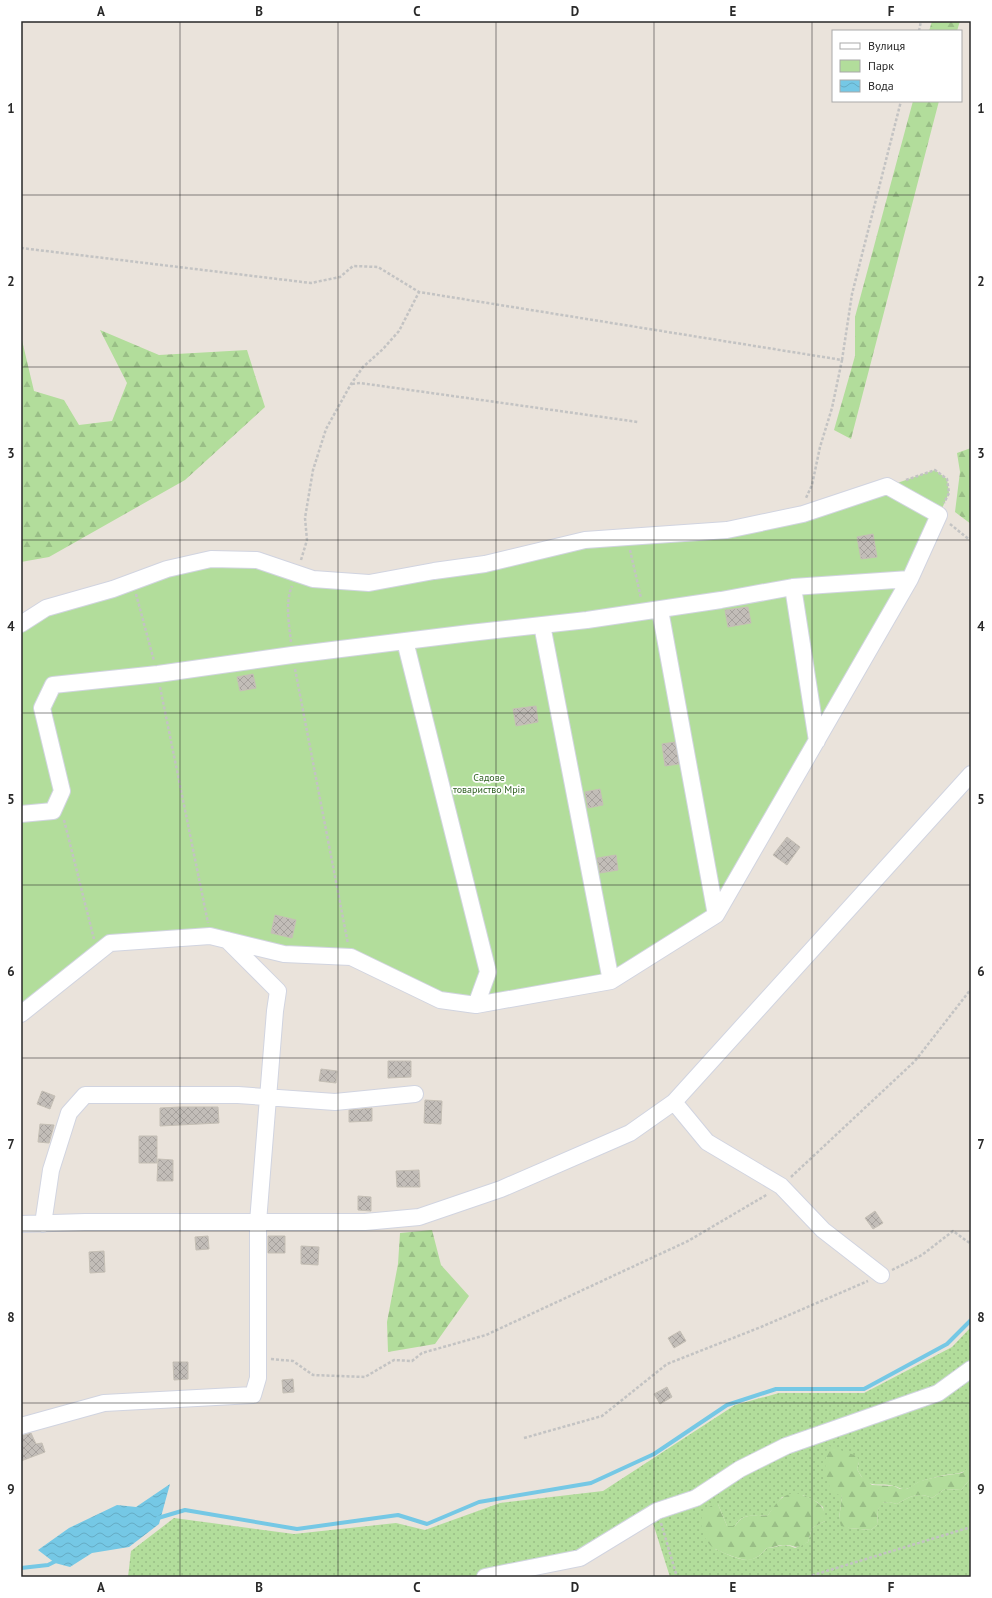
<svg xmlns="http://www.w3.org/2000/svg" width="992" height="1598" viewBox="0 0 992 1598" font-family="'PT Sans',sans-serif">
  <style>
    .grass { fill: url(#grass-dots); fill-rule: evenodd }
    .forest { fill: url(#forest-firs) }
    .park { fill: #b2dd9b }
    .water { fill: url(#water-waves) }
    .lines { fill: none; stroke-linecap: round; stroke-linejoin: round }
    .stream { stroke: #75c8e5; stroke-width: 4 }
    .building { fill: url(#building-cross-hatch); stroke: #c5bfb5 }
    .minor-casing { stroke: #d1d4e0; stroke-width: 18 }
    .path { stroke: #c3c3c3; stroke-width: 2.5; stroke-dasharray: 3 2; stroke-linecap: butt }
    .minor { stroke: #fff; stroke-width: 16 }
    .grid { fill: none; stroke: #292929; stroke-width: 1; stroke-opacity: 0.55 }
    .labels { text-anchor: middle; dominant-baseline: central; stroke-width: 3.5; stroke-linejoin: round; paint-order: stroke }
    .park-label { font-size: 10px; fill: #2c5f1f; stroke: #fff }
    .neatline { fill: none; stroke: #292929; stroke-width: 1.5 }
    .grid-label { font-size: 13px; text-anchor: middle; font-weight: bold; fill: #292929 }
  </style>
  <defs>
    <pattern id="grass-dots" width="8" height="8" patternUnits="userSpaceOnUse"><rect width="8" height="8" fill="#b2dd9b"/><path d="M2 2h.1M6 6h.1" fill="none" stroke="#99be86" stroke-width="1.8" stroke-linecap="round"/></pattern>
    <pattern id="forest-firs" width="22" height="20" patternUnits="userSpaceOnUse"><rect width="22" height="20" fill="#b2dd9b"/><path d="M5 1l3.5 6h-7zM16 11l3.5 6h-7z" fill="#99be86"/></pattern>
    <pattern id="water-waves" width="16" height="10" patternUnits="userSpaceOnUse"><rect width="16" height="10" fill="#75c8e5"/><path d="M0 5q4-4 8 0t8 0" fill="none" stroke="#65acc4"/></pattern>
    <pattern id="building-cross-hatch" width="8" height="8" patternUnits="userSpaceOnUse"><rect width="8" height="8" fill="#c2bdb8"/><path d="M0 0l8 8M0 8l8-8" fill="none" stroke="#a7a29e"/></pattern>
  </defs>
  <rect width="100%" height="100%" fill="#eae3db"/>
  <path class="grass" d="M 971,1327 L 971,1465 C 964,1476 952,1473 940,1476 C 934,1478 926,1479 919,1482 C 915,1484 911,1488 906,1489 C 901,1490 899,1487 894,1486 C 877,1481 869,1492 857,1469 L 859,1462 L 830,1480 L 842,1496 L 839,1519 L 849,1528 L 871,1530 L 877,1525 L 878,1510 L 881,1503 L 889,1502 L 897,1504 C 908,1497 919,1491 932,1498 L 945,1489 L 961,1490 L 971,1478 L 971,1577 L 670,1577 L 652,1520 L 531,1572 L 533,1577 L 128,1577 L 131,1551 L 174,1518 L 294,1534 L 396,1523 L 425,1530 L 500,1503 L 603,1491 L 735,1405 L 779,1393 L 864,1393 L 952,1347 ZM 803,1495 L 817,1502 L 823,1507 L 825,1521 L 812,1528 L 808,1542 L 795,1548 C 782,1542 779,1548 767,1548 C 751,1569 735,1557 715,1549 L 718,1504 L 727,1526 L 735,1526 C 744,1511 754,1518 768,1515 L 782,1497 Z"/>
  <path class="forest" d="M 932,21 L 960,21 L 957,31 L 929,31 Z
    M 913,101 L 939,101 L 851,439 L 834,430 L 855,356 L 855,317 Z
    M 100,330 L 159,355 L 247,350 L 265,407 L 185,480 L 49,557 L 21,562 L 21,336 L 34,391 L 64,400 L 79,425 L 112,421 L 127,383 Z
    M 971,448 L 971,524 L 955,512 L 960,472 L 957,453 Z
    M 432,1230 L 441,1265 L 469,1296 L 435,1344 L 388,1352 L 387,1322 L 398,1264 L 400,1233 Z
    M 829,1446 L 857,1456 L 859,1462 L 857,1469 L 861,1476 L 872,1485 L 894,1486 L 900,1489 L 907,1489 L 920,1481 L 941,1476 L 962,1473 L 971,1465 L 971,1478 L 961,1490 L 945,1489 L 932,1498 C 919,1491 908,1497 897,1504 L 889,1502 L 882,1503 L 878,1510 L 877,1525 L 871,1530 L 849,1528 L 841,1526 L 839,1519 L 842,1496 L 834,1493 L 829,1488 L 830,1480 L 825,1475 L 826,1452 Z
    M 796,1493 C 810,1497 828,1504 825,1521 L 812,1528 L 808,1542 C 794,1551 796,1544 783,1545 C 777,1545 773,1548 767,1548 C 754,1563 747,1562 729,1555 C 722,1552 715,1550 710,1545 C 698,1531 696,1507 718,1504 L 727,1526 L 735,1526 C 745,1511 753,1518 768,1515 C 776,1504 781,1494 796,1493 Z"/>
  <path class="park" d="M 935,470 L 947,479 L 949,493 L 939,515 L 716,915 L 611,981 L 476,1005 L 351,957 L 210,936 L 110,943 L 21,1014 L 21,624 L 211,559 L 369,583 L 585,540 L 727,530 L 842,502 Z"/>
  <path class="water" d="M 170,1484 L 159,1524 L 129,1547 L 92,1553 L 70,1567 L 55,1563 L 38,1550 L 69,1528 L 117,1505 L 136,1507 Z"/>
  <g class="lines">
    <path class="stream" d="M 158,1518 L 185,1510 L 297,1529 L 398,1515 L 427,1524 L 479,1502 L 591,1483 L 654,1454 L 727,1405 L 776,1389 L 864,1389 L 947,1344 L 971,1320
      M 21,1568 L 48,1565 L 58,1560"/>
  </g>
  <path class="building" d="M 873,534 L 877,557 L 861,559 L 857,537 Z
    M 748,607 L 751,623 L 728,627 L 725,610 Z
    M 253,674 L 256,688 L 240,691 L 237,677 Z
    M 536,706 L 538,722 L 516,726 L 513,709 Z
    M 675,742 L 679,764 L 665,766 L 662,744 Z
    M 600,789 L 603,805 L 588,808 L 585,792 Z
    M 787,837 L 800,847 L 787,865 L 773,855 Z
    M 616,855 L 618,870 L 600,873 L 597,858 Z
    M 275,915 L 296,920 L 292,938 L 271,933 Z
    M 388,1061 L 411,1061 L 411,1077 L 388,1078 Z
    M 321,1069 L 337,1071 L 336,1083 L 319,1081 Z
    M 42,1091 L 55,1096 L 50,1109 L 37,1104 Z
    M 425,1100 L 442,1101 L 441,1124 L 424,1123 Z
    M 180,1107 L 218,1107 L 219,1123 L 160,1126 L 160,1108 Z
    M 372,1108 L 372,1121 L 349,1122 L 349,1110 Z
    M 40,1124 L 54,1125 L 49,1143 L 38,1142 Z
    M 139,1136 L 157,1136 L 157,1163 L 139,1163 Z
    M 158,1159 L 173,1160 L 173,1181 L 157,1181 Z
    M 419,1170 L 420,1187 L 397,1187 L 396,1171 Z
    M 358,1196 L 371,1197 L 371,1211 L 358,1210 Z
    M 875,1211 L 883,1223 L 873,1229 L 865,1218 Z
    M 208,1236 L 209,1249 L 196,1250 L 195,1237 Z
    M 268,1236 L 285,1236 L 285,1253 L 268,1253 Z
    M 301,1246 L 319,1247 L 318,1265 L 301,1264 Z
    M 104,1251 L 105,1272 L 90,1273 L 89,1252 Z
    M 680,1331 L 686,1341 L 674,1348 L 668,1338 Z
    M 173,1362 L 188,1362 L 188,1379 L 174,1380 Z
    M 293,1379 L 294,1392 L 283,1393 L 282,1380 Z
    M 667,1387 L 672,1397 L 660,1404 L 654,1394 Z
    M 31,1433 L 36,1444 L 42,1443 L 45,1452 L 21,1461 L 21,1436 Z"/>
  <g class="lines">
    <defs>
      <path id="minor" d="M 793,587 L 817,741
        M 660,610 L 716,915
        M 21,624 L 46,608 L 113,589 L 167,569 L 211,559 L 257,560 L 313,579 L 369,583 L 434,571 L 485,564 L 585,540 L 727,530 L 803,514 L 887,486 L 939,515 L 910,579 L 716,915 L 611,981 L 476,1005 L 440,1000 L 351,957 L 284,954 L 210,936 L 110,943 L 21,1014
        M 542,625 L 611,981
        M 405,641 L 488,972 L 476,1005
        M 21,814 L 53,811 L 62,791 L 42,708 L 53,685 L 158,674 L 292,655 L 470,633 L 587,620 L 721,600 L 793,587 L 910,579
        M 674,1102 L 707,1142 L 781,1186 L 823,1230 L 881,1275
        M 21,1224 L 85,1222 L 365,1222 L 419,1217 L 501,1189 L 630,1133 L 674,1102 L 971,774
        M 43,1224 L 51,1170 L 69,1113 L 85,1095 L 238,1095 L 335,1102 L 415,1094
        M 21,1426 L 104,1403 L 253,1395 L 258,1378 L 258,1222 L 275,1011 L 278,991 L 227,940
        M 485,1577 L 580,1558 L 657,1511 L 696,1498 L 740,1469 L 786,1446 L 938,1393 L 971,1369"/>
    </defs>
    <use href="#minor" class="minor-casing"/>
    <path class="path" d="M 919,31 L 921,21
      M 21,248 L 311,283 L 340,277 L 353,266 L 378,267 L 419,292 L 842,360 L 832,408 L 820,447 L 812,485 L 806,498
      M 842,360 L 852,294 L 901,101
      M 352,384 L 360,383 L 638,422
      M 906,480 L 935,470 L 947,479 L 949,493 L 944,503
      M 950,524 L 971,541
      M 630,550 L 641,598
      M 301,560 L 307,540 L 305,518 L 313,470 L 326,429 L 351,384 L 363,367 L 383,349 L 399,331 L 419,292
      M 136,594 L 154,661
      M 291,642 C 289,624 285,602 292,586
      M 295,669 L 348,944
      M 160,687 L 208,923
      M 64,820 L 94,939
      M 791,1177 L 915,1061 L 971,989
      M 892,1270 L 922,1255 L 953,1231 L 971,1244
      M 271,1359 L 293,1361 L 313,1375 L 365,1377 L 394,1360 L 412,1361 L 422,1353 L 486,1335 L 688,1241 L 768,1194
      M 524,1438 L 602,1416 L 667,1364 L 761,1327 L 868,1281
      M 661,1523 L 677,1577
      M 807,1577 L 971,1527"/>
    <use href="#minor" class="minor"/>
  </g>
  <path class="grid" d="M 180,21 L 180,1577M 338,21 L 338,1577M 496,21 L 496,1577M 654,21 L 654,1577M 812,21 L 812,1577M 21,195 L 971,195M 21,367 L 971,367M 21,540 L 971,540M 21,713 L 971,713M 21,885 L 971,885M 21,1058 L 971,1058M 21,1231 L 971,1231M 21,1403 L 971,1403"/>
  <g class="labels">
    <g class="park-label">
      <text x="489" y="777">Садове<tspan x="489" dy="12">товариство Мрія</tspan></text>
    </g>
  </g>
  <rect width="992" height="1598" fill="none" stroke="#ffffff" stroke-width="44"/>
  <rect x="832" y="30" width="130" height="72" fill="#ffffff" stroke="#a9a9a9"/>
  <rect x="840" y="43" width="20" height="6" fill="#ffffff" stroke="#a9a9a9"/>
  <text x="868" y="50" font-size="12" fill="#292929">Вулиця</text>
  <rect x="840" y="60" width="20" height="12" fill="#b2dd9b" stroke="#a9a9a9"/>
  <text x="868" y="70" font-size="12" fill="#292929">Парк</text>
  <rect x="840" y="80" width="20" height="12" fill="url(#water-waves)" stroke="#a9a9a9"/>
  <text x="868" y="90" font-size="12" fill="#292929">Вода</text>
  <rect x="22" y="22" width="948" height="1554" class="neatline"/>
  <g class="grid-label">
    <text x="101" y="16">A</text>
    <text x="259" y="16">B</text>
    <text x="417" y="16">C</text>
    <text x="575" y="16">D</text>
    <text x="733" y="16">E</text>
    <text x="891" y="16">F</text>
    <text x="11" y="113">1</text>
    <text x="981" y="113">1</text>
    <text x="11" y="286">2</text>
    <text x="981" y="286">2</text>
    <text x="11" y="458">3</text>
    <text x="981" y="458">3</text>
    <text x="11" y="631">4</text>
    <text x="981" y="631">4</text>
    <text x="11" y="804">5</text>
    <text x="981" y="804">5</text>
    <text x="11" y="976">6</text>
    <text x="981" y="976">6</text>
    <text x="11" y="1149">7</text>
    <text x="981" y="1149">7</text>
    <text x="11" y="1322">8</text>
    <text x="981" y="1322">8</text>
    <text x="11" y="1494">9</text>
    <text x="981" y="1494">9</text>
    <text x="101" y="1592">A</text>
    <text x="259" y="1592">B</text>
    <text x="417" y="1592">C</text>
    <text x="575" y="1592">D</text>
    <text x="733" y="1592">E</text>
    <text x="891" y="1592">F</text>
  </g>
</svg>
